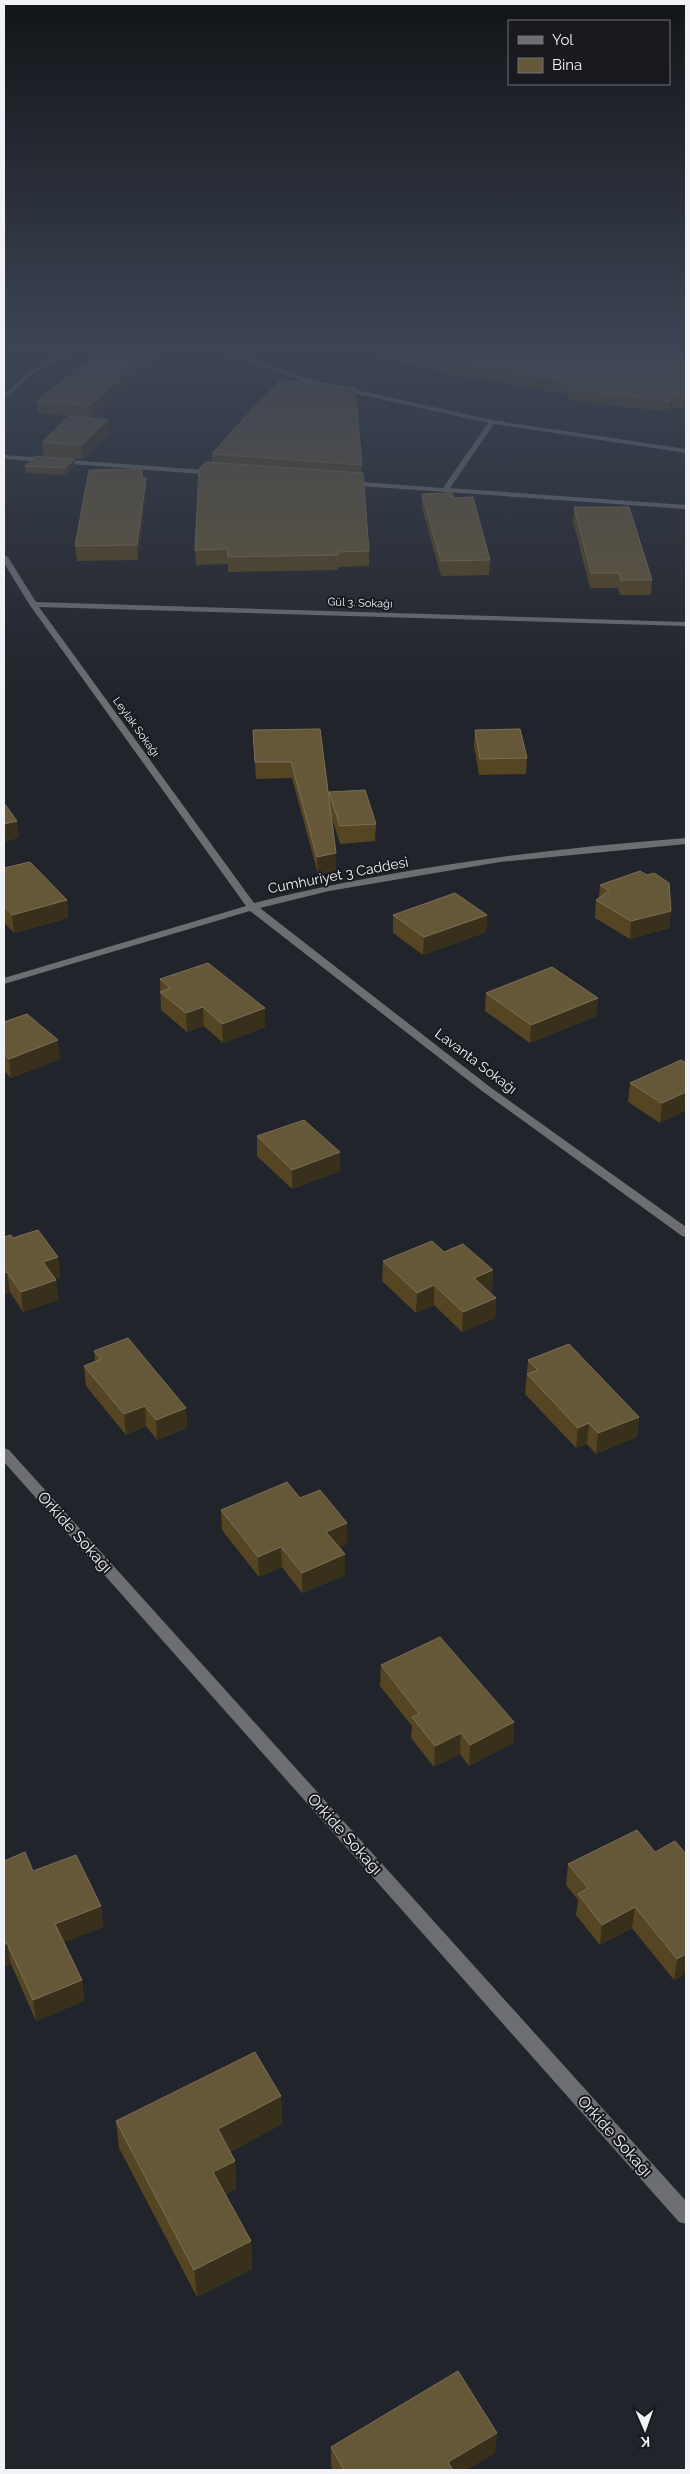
<svg xmlns="http://www.w3.org/2000/svg" width="690" height="2474" viewBox="0 0 690 2474" font-family="Raleway,sans-serif">
  <style>
    .lines { fill: none; stroke-linecap: round; stroke-linejoin: round }
    .street { fill: #6d6e72; fill-rule: evenodd }
    .wall { fill: #554522 }
    .shaded-wall { fill: #39301c }
    .building { fill: #655839; stroke: #7b7056 }
    .labels { text-anchor: middle; dominant-baseline: central; stroke-width: 4; stroke-linejoin: round; paint-order: stroke }
    .far-street-label { font-size: 11px; fill: #f0f2f6; stroke: #181a20 }
    .street-label { font-size: 14px; fill: #f0f2f6; stroke: #181a20 }
    .near-street-label { font-size: 16px; fill: #f0f2f6; stroke: #181a20 }
  </style>
  <rect width="100%" height="100%" fill="#21242a"/>
  <g class="lines">
    <path class="street" d="M 66,351 L 74,351 L 34,373 L 4,399 L 4,394 L 30,371 Z
      M 223,351 L 233,351 L 308,379 L 492,420 L 686,449 L 686,453 L 494,424 L 450,488 L 686,505 L 686,509 L 345,485 L 344,483 L 348,481 L 443,488 L 488,423 L 304,382 Z
      M 4,455 L 216,471 L 220,473 L 216,475 L 4,459 Z
      M 4,555 L 8,557 L 36,602 L 686,622 L 686,626 L 39,607 L 254,903 C 396,868 541,849 686,838 L 686,844 L 500,862 L 329,891 L 260,908 L 490,1087 L 686,1227 L 686,1237 L 682,1236 L 482,1091 L 250,911 L 4,984 L 4,978 L 246,906 L 29,604 L 4,563 Z
      M 4,1448 L 9,1450 L 686,2201 L 686,2224 L 679,2222 L 4,1462 Z"/>
  </g>
  <path class="wall" d="M 116,351 L 164,351 L 90,418 L 108,420 L 109,433 L 82,459 L 43,456 L 42,442 L 69,416 L 38,413 L 37,401 L 98,358 Z
    M 378,351 L 686,351 L 686,408 L 673,407 L 669,412 L 567,400 L 568,394 L 447,374 L 380,357 Z
    M 212,454 L 362,465 L 362,473 L 369,551 L 369,566 L 338,567 L 338,570 L 228,572 L 228,564 L 196,565 L 195,550 L 212,462 Z
    M 74,459 L 75,466 L 65,475 L 26,473 L 25,466 Z
    M 142,469 L 142,478 L 146,478 L 146,493 L 138,560 L 77,561 L 75,546 Z
    M 422,494 L 454,498 L 490,560 L 489,575 L 441,576 L 422,508 Z
    M 574,507 L 652,580 L 651,595 L 620,595 L 618,588 L 590,588 L 573,522 Z
    M 320,729 L 329,799 L 329,792 L 376,824 L 375,841 L 340,844 L 331,815 L 336,871 L 318,874 L 292,778 L 256,779 L 253,730 Z
    M 475,730 L 527,758 L 526,774 L 479,775 L 474,746 Z
    M 4,868 L 67,900 L 68,918 L 14,933 L 4,922 Z
    M 600,885 L 671,911 L 669,928 L 630,939 L 595,918 L 596,900 L 599,898 Z
    M 393,915 L 487,915 L 486,932 L 423,955 L 393,933 Z
    M 160,979 L 265,1008 L 265,1027 L 223,1043 L 204,1026 L 187,1032 L 161,1010 Z
    M 486,993 L 598,998 L 596,1016 L 530,1043 L 485,1011 Z
    M 4,1022 L 60,1059 L 11,1078 L 4,1071 Z
    M 686,1063 L 686,1110 L 660,1123 L 628,1102 L 630,1083 Z
    M 257,1136 L 340,1171 L 292,1189 L 257,1156 Z
    M 13,1238 L 58,1257 L 60,1277 L 55,1279 L 56,1280 L 58,1300 L 23,1312 L 10,1292 L 4,1294 Z
    M 444,1252 L 493,1270 L 492,1290 L 488,1292 L 496,1298 L 495,1318 L 462,1332 L 434,1305 L 416,1313 L 382,1281 L 383,1261 Z
    M 94,1351 L 186,1408 L 187,1428 L 157,1440 L 146,1426 L 126,1435 L 86,1386 L 84,1366 L 95,1361 Z
    M 528,1360 L 639,1417 L 637,1437 L 596,1454 L 587,1444 L 576,1448 L 525,1394 Z
    M 300,1498 L 347,1523 L 347,1544 L 340,1547 L 345,1575 L 302,1593 L 282,1567 L 259,1577 L 222,1530 L 221,1510 Z
    M 381,1665 L 514,1722 L 513,1743 L 469,1766 L 460,1754 L 434,1767 L 411,1738 L 412,1726 L 380,1686 Z
    M 655,1852 L 686,1973 L 674,1980 L 632,1928 L 600,1945 L 576,1915 L 578,1900 L 566,1885 L 568,1864 Z
    M 4,1861 L 33,1871 L 101,1906 L 103,1927 L 64,1942 L 82,1980 L 84,2001 L 36,2021 L 11,1964 L 4,1967 Z
    M 281,2096 L 282,2124 L 230,2152 L 235,2161 L 236,2189 L 225,2194 L 251,2241 L 252,2269 L 197,2297 L 119,2148 L 116,2121 Z
    M 331,2447 L 495,2453 L 466,2470 L 333,2470 L 331,2466 Z"/>
  <path class="shaded-wall" d="M 150,351 L 164,351 L 89,418 L 89,406 Z
    M 674,395 L 673,407 L 669,412 L 670,401 Z
    M 108,420 L 109,433 L 82,459 L 81,445 Z
    M 74,459 L 75,466 L 65,475 L 65,468 Z
    M 146,478 L 146,493 L 138,560 L 137,545 Z
    M 17,821 L 19,838 L 4,842 L 4,824 Z
    M 336,853 L 336,871 L 318,874 L 317,857 Z
    M 67,900 L 68,918 L 14,933 L 12,915 Z
    M 671,911 L 669,928 L 630,939 L 631,921 Z
    M 487,915 L 486,932 L 423,955 L 424,937 Z
    M 598,998 L 596,1016 L 530,1043 L 531,1025 Z
    M 203,1007 L 204,1026 L 187,1032 L 186,1013 Z
    M 265,1008 L 265,1027 L 223,1043 L 222,1024 Z
    M 58,1040 L 60,1059 L 11,1078 L 9,1059 Z
    M 686,1092 L 686,1110 L 660,1123 L 662,1103 Z
    M 340,1152 L 340,1171 L 292,1189 L 292,1170 Z
    M 58,1257 L 60,1277 L 45,1282 L 43,1262 Z
    M 493,1270 L 492,1290 L 473,1298 L 474,1278 Z
    M 7,1272 L 10,1292 L 4,1294 L 4,1273 Z
    M 56,1280 L 58,1300 L 23,1312 L 21,1292 Z
    M 434,1285 L 434,1305 L 416,1313 L 417,1293 Z
    M 496,1298 L 495,1318 L 462,1332 L 463,1312 Z
    M 145,1406 L 146,1426 L 126,1435 L 124,1414 Z
    M 186,1408 L 187,1428 L 157,1440 L 156,1420 Z
    M 639,1417 L 637,1437 L 596,1454 L 598,1433 Z
    M 589,1423 L 587,1444 L 576,1448 L 578,1428 Z
    M 347,1523 L 347,1544 L 327,1553 L 326,1532 Z
    M 281,1547 L 282,1567 L 259,1577 L 258,1557 Z
    M 345,1554 L 345,1575 L 302,1593 L 302,1573 Z
    M 514,1722 L 513,1743 L 469,1766 L 470,1745 Z
    M 461,1733 L 460,1754 L 434,1767 L 435,1746 Z
    M 101,1906 L 103,1927 L 58,1945 L 55,1924 Z
    M 635,1907 L 632,1928 L 600,1945 L 602,1925 Z
    M 7,1943 L 11,1964 L 4,1967 L 4,1945 Z
    M 686,1954 L 686,1973 L 674,1980 L 677,1959 Z
    M 82,1980 L 84,2001 L 36,2021 L 33,2000 Z
    M 281,2096 L 282,2124 L 220,2157 L 218,2129 Z
    M 235,2161 L 236,2189 L 215,2200 L 213,2172 Z
    M 251,2241 L 252,2269 L 197,2297 L 194,2270 Z
    M 497,2433 L 495,2453 L 466,2470 L 448,2470 L 448,2462 Z"/>
  <path class="building" d="M 116,351 L 150,351 L 89,406 L 37,401 L 82,365 L 94,358 L 98,358 Z
    M 401,351 L 686,351 L 686,397 L 674,395 L 670,401 L 568,389 L 575,383 L 447,363 Z
    M 281,380 L 355,388 L 362,465 L 212,454 L 253,408 Z
    M 69,416 L 108,420 L 81,445 L 42,442 Z
    M 35,456 L 74,459 L 65,468 L 25,466 Z
    M 206,462 L 363,473 L 369,551 L 338,552 L 338,555 L 228,557 L 227,549 L 195,550 L 199,469 Z
    M 142,469 L 142,478 L 146,478 L 137,545 L 75,546 L 89,470 Z
    M 452,493 L 454,498 L 473,497 L 490,560 L 441,561 L 422,494 Z
    M 574,507 L 629,507 L 652,580 L 621,580 L 619,573 L 591,573 Z
    M 320,729 L 336,853 L 317,857 L 291,762 L 255,762 L 253,730 Z
    M 520,729 L 527,758 L 480,759 L 475,730 Z
    M 365,790 L 376,824 L 340,826 L 329,792 Z
    M 4,803 L 17,821 L 4,824 Z
    M 30,862 L 67,900 L 12,915 L 4,906 L 4,868 Z
    M 640,871 L 647,875 L 654,873 L 669,883 L 671,911 L 631,921 L 596,900 L 609,891 L 600,885 Z
    M 455,893 L 487,915 L 424,937 L 393,915 Z
    M 208,963 L 265,1008 L 222,1024 L 203,1007 L 186,1013 L 160,992 L 170,988 L 160,979 Z
    M 552,967 L 598,998 L 531,1025 L 486,993 Z
    M 27,1014 L 58,1040 L 9,1059 L 4,1054 L 4,1022 Z
    M 681,1060 L 686,1063 L 686,1092 L 662,1103 L 630,1083 Z
    M 304,1120 L 340,1152 L 292,1170 L 257,1136 Z
    M 38,1230 L 58,1257 L 43,1262 L 56,1280 L 21,1292 L 7,1272 L 4,1273 L 4,1237 L 11,1235 L 13,1238 Z
    M 432,1241 L 444,1252 L 463,1244 L 493,1270 L 474,1278 L 496,1298 L 463,1312 L 434,1285 L 417,1293 L 383,1261 Z
    M 128,1338 L 186,1408 L 156,1420 L 145,1406 L 124,1414 L 84,1366 L 101,1359 L 94,1351 Z
    M 569,1344 L 639,1417 L 598,1433 L 589,1423 L 578,1428 L 527,1374 L 538,1370 L 528,1360 Z
    M 287,1482 L 300,1498 L 320,1490 L 347,1523 L 326,1532 L 345,1554 L 302,1573 L 281,1547 L 258,1557 L 221,1510 Z
    M 440,1637 L 514,1722 L 470,1745 L 461,1733 L 435,1746 L 412,1717 L 419,1714 L 381,1665 Z
    M 637,1830 L 655,1852 L 675,1841 L 686,1854 L 686,1954 L 677,1959 L 635,1907 L 602,1925 L 578,1894 L 588,1888 L 568,1864 Z
    M 25,1852 L 33,1871 L 76,1855 L 101,1906 L 55,1924 L 82,1980 L 33,2000 L 7,1943 L 4,1945 L 4,1861 Z
    M 255,2052 L 281,2096 L 218,2129 L 235,2161 L 213,2172 L 251,2241 L 194,2270 L 116,2121 Z
    M 458,2371 L 497,2433 L 448,2462 L 453,2470 L 344,2470 L 331,2447 Z"/>
  <linearGradient id="sky" x2="0" y2="1"><stop stop-color="#121417"/><stop offset="0.5" stop-color="#3d4555"/><stop offset="1" stop-color="#3d4555" stop-opacity="0"/></linearGradient>
  <rect width="690" height="698" fill="url(#sky)"/>
  <g class="labels">
    <g class="far-street-label">
      <text transform="translate(360 603) rotate(2)">Gül 3. Sokağı</text>
      <text transform="translate(136 727) rotate(54)">Leylak Sokağı</text>
    </g>
    <g class="street-label">
      <text transform="translate(338 875) rotate(-11)">Cumhuriyet 3 Caddesi</text>
      <text transform="translate(476 1061) rotate(37)">Lavanta Sokağı</text>
    </g>
    <g class="near-street-label">
      <text transform="translate(75 1532) rotate(48)">Orkide Sokağı</text>
      <text transform="translate(345 1834) rotate(48)">Orkide Sokağı</text>
      <text transform="translate(615 2136) rotate(48)">Orkide Sokağı</text>
    </g>
  </g>
  <rect width="690" height="2474" fill="none" stroke="#f0f2f6" stroke-width="10"/>
  <rect x="508" y="20" width="162" height="65" fill="#181a20" stroke="#6e7076"/>
  <rect x="518" y="36" width="25" height="8" fill="#6d6e72" stroke="#6e7076"/>
  <text x="552" y="45" font-size="15" fill="#f0f2f6">Yol</text>
  <rect x="518" y="58" width="25" height="15" fill="#655839" stroke="#6e7076"/>
  <text x="552" y="70" font-size="15" fill="#f0f2f6">Bina</text>
  <g transform="translate(645 2429) rotate(178)" stroke="#181a20" stroke-width="4" paint-order="stroke">
  <path d="M0-4L9 19L0 12L-9 19Z" fill="#f0f2f6"/>
  <text y="-8" font-size="14" font-weight="bold" text-anchor="middle" fill="#f0f2f6">K</text>
  </g>
</svg>
